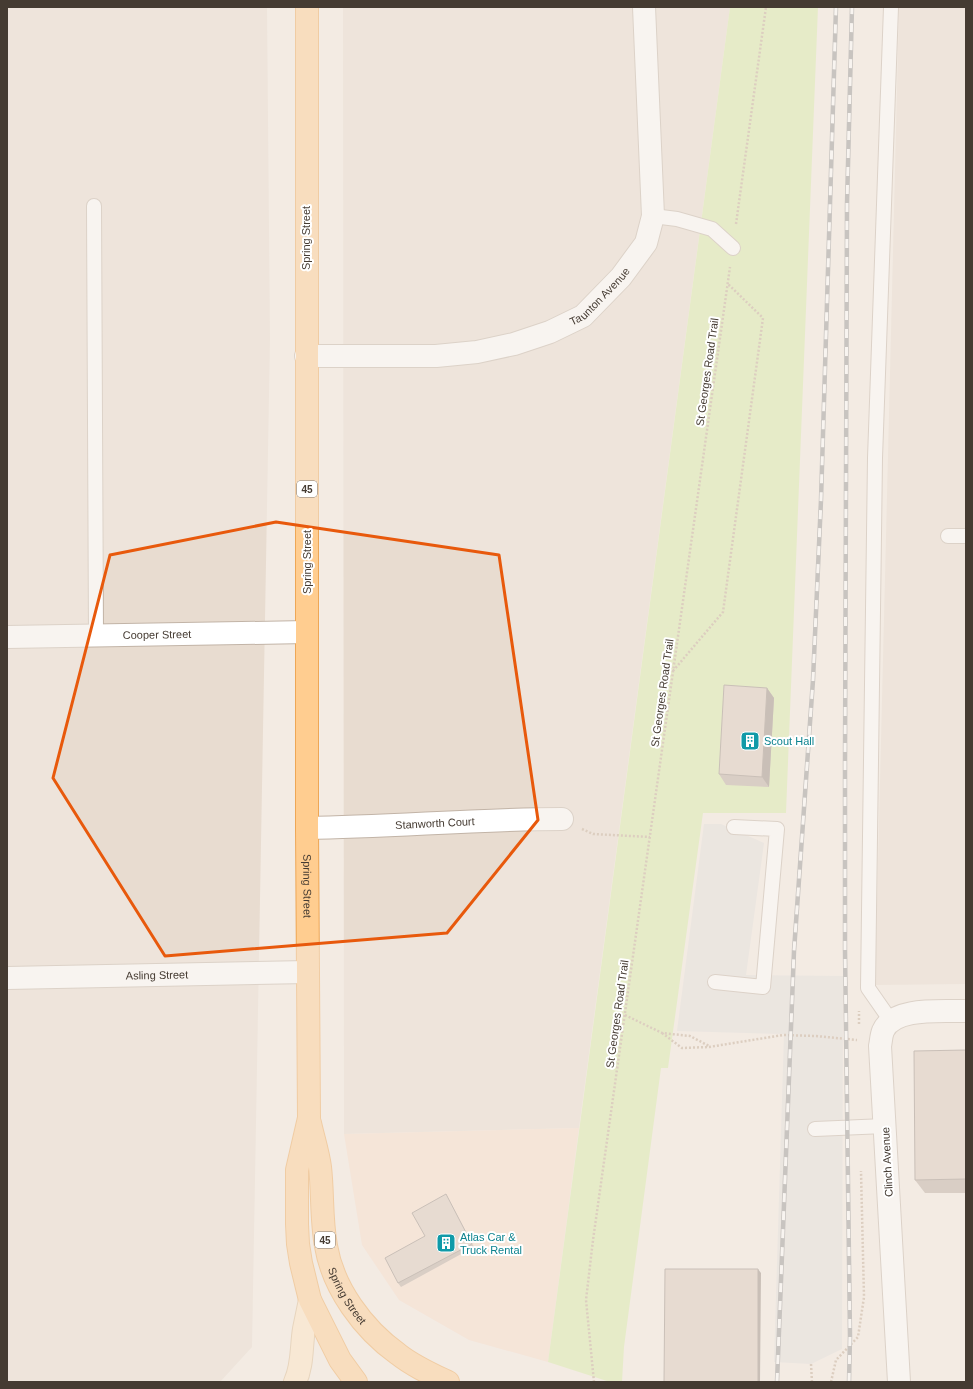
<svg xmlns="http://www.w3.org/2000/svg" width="973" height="1389" viewBox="0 0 973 1389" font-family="Arial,sans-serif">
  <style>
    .residential { fill: #e8dcd0 }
    .commercial { fill: #f8ddcb }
    .green { fill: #d8eca7 }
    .parking { fill: #e3dfdc }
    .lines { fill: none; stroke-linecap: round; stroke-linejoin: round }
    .lane-casing { stroke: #c2b4a7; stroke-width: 16 }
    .street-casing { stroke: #c2b4a7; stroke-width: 24 }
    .secondary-casing { stroke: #daba90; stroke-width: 24 }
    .primary-casing { stroke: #eea756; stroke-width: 24 }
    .path { stroke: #c2aa94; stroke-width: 2.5; stroke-dasharray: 2 2; stroke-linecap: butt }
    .lane { stroke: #fff; stroke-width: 14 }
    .street { stroke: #fff; stroke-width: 22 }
    .secondary { stroke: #ffe5c1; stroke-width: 22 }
    .primary { stroke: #ffcd90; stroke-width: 22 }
    .rail-casing { stroke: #949494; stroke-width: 4.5 }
    .rail { stroke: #fff; stroke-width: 3; stroke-dasharray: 9; stroke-linecap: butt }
    .wall { fill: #bbaba0 }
    .shaded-wall { fill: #988b82 }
    .building { fill: #d9c7ba; stroke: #988b82 }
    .marked { fill: none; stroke: #e8590c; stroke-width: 3; stroke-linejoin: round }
    .labels { text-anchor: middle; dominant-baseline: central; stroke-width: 4; stroke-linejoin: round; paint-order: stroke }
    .shield { fill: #fff; stroke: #7d7670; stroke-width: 1 }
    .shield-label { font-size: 10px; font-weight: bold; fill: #453b32 }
    .street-label { font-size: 11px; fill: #453b32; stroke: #fff }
    .culture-label { font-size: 11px; fill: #0d838f; stroke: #fff; text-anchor: start }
  </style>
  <rect width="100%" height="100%" fill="#f3ebe3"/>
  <path class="residential" d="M 7,7 L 267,7 L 270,339 L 252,1347 L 220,1382 L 7,1382 Z
    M 343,7 L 730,7 L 579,1128 L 344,1134 Z
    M 899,7 L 966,7 L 966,984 L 875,985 Z"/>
  <path class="commercial" d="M 579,1128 L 548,1362 L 469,1340 L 399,1300 L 362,1245 L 344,1134 Z"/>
  <path class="green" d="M 730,7 L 818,7 L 786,813 L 703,813 L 668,1068 L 661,1068 L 624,1347 L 622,1382 L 610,1382 L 548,1362 Z"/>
  <path class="parking" d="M 704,824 L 721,824 L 764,843 L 746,975 L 843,976 L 842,1349 L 811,1364 L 774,1362 L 784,1034 L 677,1031 Z"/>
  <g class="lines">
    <defs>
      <path id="lane" d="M 94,206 L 96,636
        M 653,216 L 677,219 L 712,229 L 733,248
        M 948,536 L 966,536
        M 715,982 L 763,987 L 777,829 L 734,827
        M 891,1021 L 868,988 L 875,458 L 891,7
        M 815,1129 L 885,1126"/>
      <g id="street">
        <path id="s1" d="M 306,356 L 436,356 L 477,352 L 514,344 L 550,332 L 583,316 L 621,277 L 646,243 L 653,216 L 644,7"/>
        <path id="s2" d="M 7,637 L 307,632"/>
        <path id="s3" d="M 307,828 C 392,827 477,819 562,819"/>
        <path id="s4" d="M 7,978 L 308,972"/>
        <path d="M 899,1382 L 880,1046 C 881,1042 881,1036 883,1031 C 894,1006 943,1012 966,1011"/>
      </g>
      <path id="secondary" d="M 295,1382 C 303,1365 301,1347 304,1329 C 306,1319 308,1310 310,1300"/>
      <g id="primary">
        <path id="s5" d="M 307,7 L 307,828 L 309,1118 L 297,1170 L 297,1224 L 298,1244 L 301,1263 L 310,1300 L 340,1360 L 356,1382"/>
        <path id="s6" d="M 310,1123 C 313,1137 318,1152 320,1167 C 323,1193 321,1219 326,1246 C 333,1288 363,1329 398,1354 C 413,1366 431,1374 448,1382"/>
      </g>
    </defs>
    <use href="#lane" class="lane-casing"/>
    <use href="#street" class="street-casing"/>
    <use href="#secondary" class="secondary-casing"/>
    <use href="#primary" class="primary-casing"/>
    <path class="path" d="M 736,224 L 766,7
      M 673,671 L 723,612 L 763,318 L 728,284
      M 582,829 L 593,834 L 650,837
      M 625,1015 L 662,1033 L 690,1036 L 709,1046
      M 859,1024 L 859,1011
      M 662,1033 L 682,1048 L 709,1047 L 783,1035 L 816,1036 L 857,1040
      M 811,1364 L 812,1382
      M 594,1382 L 586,1300 L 593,1240 L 730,267
      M 831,1382 L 836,1360 L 858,1337 L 864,1297 L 861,1171"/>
    <use href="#lane" class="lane"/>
    <use href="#street" class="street"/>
    <use href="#secondary" class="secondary"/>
    <use href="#primary" class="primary"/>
    <defs>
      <path id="rail" d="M 777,1382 L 794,951 L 813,680 L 821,500 L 836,7
        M 849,1382 L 850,1336 L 845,950 L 845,765 L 847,204 L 852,7"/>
    </defs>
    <use href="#rail" class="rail-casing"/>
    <use href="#rail" class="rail"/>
  </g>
  <path class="wall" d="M 767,688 L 774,698 L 769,787 L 726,785 L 719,774 Z
    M 966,1050 L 966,1193 L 925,1193 L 915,1180 Z
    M 446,1194 L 448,1198 L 474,1247 L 401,1287 L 398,1283 L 425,1236 Z"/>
  <path class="shaded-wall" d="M 767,688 L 774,698 L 769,787 L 762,777 Z
    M 758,1269 L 761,1273 L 760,1382 L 758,1382 Z"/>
  <path class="building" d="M 724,685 L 767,688 L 762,777 L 719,774 Z
    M 966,1050 L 966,1179 L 915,1180 L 914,1051 Z
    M 446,1194 L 472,1244 L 398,1283 L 385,1258 L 425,1236 L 412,1213 Z
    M 665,1269 L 758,1269 L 758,1382 L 664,1382 Z"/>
  <path d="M0 0H973V1389H0ZM 276,522 L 499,555 L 538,820 L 447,933 L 165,956 L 53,778 L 110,555 Z" fill="#f3ebe3" fill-opacity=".55" fill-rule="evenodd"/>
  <path class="marked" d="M 276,522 L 499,555 L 538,820 L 447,933 L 165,956 L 53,778 L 110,555 Z"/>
  <defs>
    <symbol id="building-square" viewBox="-11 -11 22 22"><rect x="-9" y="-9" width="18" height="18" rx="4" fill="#0f9aa8" stroke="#fff"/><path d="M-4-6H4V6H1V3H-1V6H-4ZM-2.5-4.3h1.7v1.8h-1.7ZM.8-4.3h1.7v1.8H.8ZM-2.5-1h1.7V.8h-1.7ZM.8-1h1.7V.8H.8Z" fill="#fff"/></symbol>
  </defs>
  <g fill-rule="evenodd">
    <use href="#building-square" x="739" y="730" width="22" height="22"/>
    <use href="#building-square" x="435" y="1232" width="22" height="22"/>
  </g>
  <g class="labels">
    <g class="shield">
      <rect x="297" y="481" width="20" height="16" rx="3"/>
      <rect x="315" y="1232" width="20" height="16" rx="3"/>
    </g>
    <g class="shield-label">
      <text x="307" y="489">45</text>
      <text x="325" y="1240">45</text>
    </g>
    <g class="street-label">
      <text transform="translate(306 238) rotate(-90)">Spring Street</text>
      <text stroke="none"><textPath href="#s1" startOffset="309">Taunton Avenue</textPath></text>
      <text transform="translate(707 372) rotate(-82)">St Georges Road Trail</text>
      <text transform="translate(307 562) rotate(-90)">Spring Street</text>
      <text stroke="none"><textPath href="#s2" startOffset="150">Cooper Street</textPath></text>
      <text transform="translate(662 693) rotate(-82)">St Georges Road Trail</text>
      <text stroke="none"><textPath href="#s3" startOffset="128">Stanworth Court</textPath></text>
      <text stroke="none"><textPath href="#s5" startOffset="879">Spring Street</textPath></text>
      <text stroke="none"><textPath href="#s4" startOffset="150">Asling Street</textPath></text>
      <text transform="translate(617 1014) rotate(-82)">St Georges Road Trail</text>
      <text transform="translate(887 1162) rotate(-93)">Clinch Avenue</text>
      <text stroke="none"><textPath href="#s6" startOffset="179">Spring Street</textPath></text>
    </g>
    <g class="culture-label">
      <text x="764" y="741">Scout Hall</text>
      <text x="460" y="1237">Atlas Car &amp;<tspan x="460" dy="13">Truck Rental</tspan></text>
    </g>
  </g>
  <rect width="973" height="1389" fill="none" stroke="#453b32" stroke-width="16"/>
</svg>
